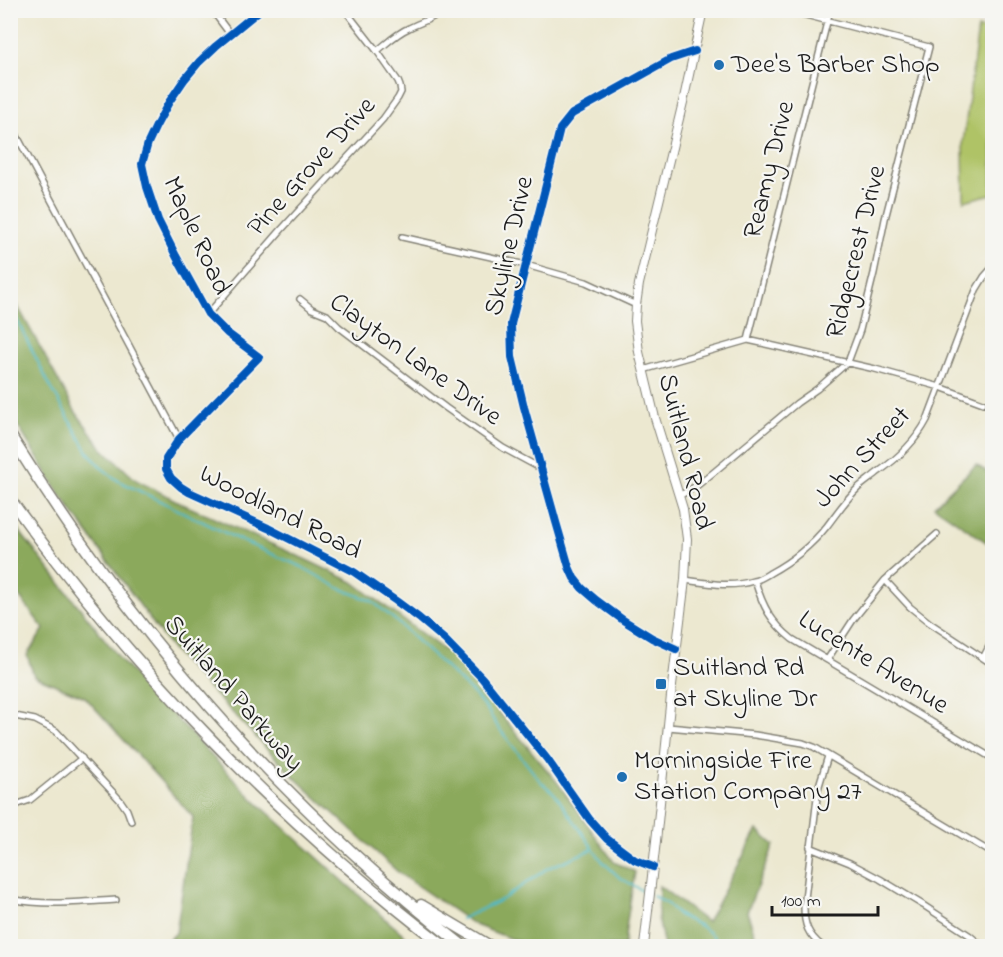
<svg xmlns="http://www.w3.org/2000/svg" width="1003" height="957" viewBox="0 0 1003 957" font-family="'Indie Flower',sans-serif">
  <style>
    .built { fill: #e0d4f4 }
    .green { fill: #afc366; stroke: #667041; stroke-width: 1.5 }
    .forest { fill: #8ba95b; stroke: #54623c; stroke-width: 1.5 }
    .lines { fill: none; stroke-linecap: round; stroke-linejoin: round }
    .stream { stroke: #4dbac7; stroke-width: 2 }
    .street-casing { stroke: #848276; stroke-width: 8 }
    .secondary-casing { stroke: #848276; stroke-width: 10 }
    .highway-casing { stroke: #848276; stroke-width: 13 }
    .street { stroke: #fff; stroke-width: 5 }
    .secondary { stroke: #fff; stroke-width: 8 }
    .highway { stroke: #fff; stroke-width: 10 }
    .cycleway-casing { stroke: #f6f6f2; stroke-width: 11 }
    .cycleway { stroke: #0057b8; stroke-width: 8 }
    .poi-dot { fill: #1f6fb2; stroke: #f6f6f2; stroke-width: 2 }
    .labels { text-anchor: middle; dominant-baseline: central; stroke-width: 4.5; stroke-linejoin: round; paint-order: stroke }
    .poi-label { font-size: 27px; fill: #1c1c1c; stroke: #f6f6f2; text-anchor: start }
    .street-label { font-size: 27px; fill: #1c1c1c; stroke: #f6f6f2 }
  </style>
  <rect width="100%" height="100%" fill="#f6f6f2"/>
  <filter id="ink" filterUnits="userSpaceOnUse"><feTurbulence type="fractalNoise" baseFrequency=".0167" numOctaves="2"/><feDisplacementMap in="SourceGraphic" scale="12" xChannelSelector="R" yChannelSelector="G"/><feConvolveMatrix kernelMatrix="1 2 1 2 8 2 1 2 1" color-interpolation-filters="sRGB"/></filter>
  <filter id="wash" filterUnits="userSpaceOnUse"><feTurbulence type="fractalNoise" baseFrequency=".008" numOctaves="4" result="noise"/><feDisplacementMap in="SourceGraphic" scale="24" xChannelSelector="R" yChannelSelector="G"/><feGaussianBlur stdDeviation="1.35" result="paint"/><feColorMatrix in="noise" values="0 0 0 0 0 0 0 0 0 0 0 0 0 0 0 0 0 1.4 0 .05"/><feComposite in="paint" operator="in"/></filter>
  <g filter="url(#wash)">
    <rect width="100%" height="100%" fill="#ece8d0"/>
    <path class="built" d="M 946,11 L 992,11 L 992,27 Z"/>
    <path class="green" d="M 978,28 L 992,33 L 992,194 L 964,201 L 963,144 Z"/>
    <path class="forest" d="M 10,292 L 75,411 L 102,448 L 136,480 L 185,505 L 298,556 L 353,582 L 453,657 L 557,782 L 614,862 L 635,872 L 627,921 L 624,946 L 530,946 L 475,925 L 400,874 L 297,780 L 173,651 L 61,496 L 11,415 Z
      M 976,465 L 992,475 L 992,546 L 934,506 Z
      M 11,516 L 23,536 L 125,665 L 254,800 L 382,916 L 417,946 L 162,946 L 176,933 L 193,817 L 85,697 L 34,676 L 27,655 L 44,629 L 11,586 Z
      M 757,830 L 774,845 L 747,912 L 759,946 L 664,946 L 658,918 L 659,886 L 707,922 Z"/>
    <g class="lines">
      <path class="stream" d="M 10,306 L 48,382 L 88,452 L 102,468 L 117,480 L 242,541 L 302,567 L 339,588 L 372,601 L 395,620 L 475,695 L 488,711 L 498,727 L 540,781 L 555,794 L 602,861 L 619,877 L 648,894
        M 653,896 L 666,903 L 680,916 L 701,926 L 713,936 L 719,946
        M 461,919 L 503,899 L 548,868 L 593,849
        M 402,946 L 408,944"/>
    </g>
  </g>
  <g filter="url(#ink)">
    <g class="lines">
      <defs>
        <path id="street" d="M 212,10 L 230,34
          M 260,10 L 216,46 L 199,62 L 184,80 L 169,102 L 156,126 L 148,143 L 142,164 L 147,187 L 158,220 L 176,256 L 208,314 L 227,333 L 259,357 L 179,439 L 166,459 L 166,469 L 171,478 L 181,487 L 189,492 L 268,528 L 354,572 L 396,601 L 419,618 L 445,640 L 482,678 L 547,759 L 590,820 L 607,839 L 635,860 L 653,867
          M 377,51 C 387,43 397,33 409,28 C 421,22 433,19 444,10
          M 10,120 L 18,138 L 179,439
          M 402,237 L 526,265 L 586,282 L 636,305
          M 300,299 L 312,309 L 327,315 L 339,327 L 446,408 L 503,448 L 540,468
          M 208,314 L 282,229 L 383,119 L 398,98 L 401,92 L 400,86 L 398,81 L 377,51 L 345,10
          M 748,340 L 830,10
          M 643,370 L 748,340 L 875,369 L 940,387 L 983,403
          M 679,496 L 698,485 L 714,472 L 797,403 L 817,389 L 848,362 L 860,330 L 874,273 L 885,219 L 929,47 L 786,10
          M 685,580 C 707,583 731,588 753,581 C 759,580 765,576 770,573 C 792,561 811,546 827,526 C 837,513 846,499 859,487 C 865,482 871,478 877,473 C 897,459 916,441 927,420 L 976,290 L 984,277 L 992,268
          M 885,580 L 910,607 L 930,623 L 992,664
          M 755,581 C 763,607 771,622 792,639 L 992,758
          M 676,649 L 652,638 L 623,620 L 596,600 L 582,588 L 574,578 L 569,567 L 556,522 L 524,407 L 512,357 L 511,324 L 560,129 L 572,114 L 671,59 L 695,51
          M 983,658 L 992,641
          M 827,660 L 853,620 L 885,580 L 937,534
          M 10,715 L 35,720 L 56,731 L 120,800 L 127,810 L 131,821
          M 668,727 L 755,735 L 803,743 L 814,747 L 992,853
          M 10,807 L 30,800 L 82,758
          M 810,847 L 850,863 L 880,879 L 923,905 L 969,935 L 982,946
          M 10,899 C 45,906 81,902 116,900
          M 822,946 C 808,935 804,925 804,907 L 818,789 L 828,756"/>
        <path id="secondary" d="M 644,946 L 657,832 L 672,686 L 685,580 L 687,539 L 683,509 L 655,418 L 639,352 L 635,321 L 636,305 L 639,284 L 684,98 L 703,10"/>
        <path id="highway" d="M 10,435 C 131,630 282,805 463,946
          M 10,499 C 131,668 279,820 444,946
          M 421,905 L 490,946"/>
      </defs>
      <use href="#street" class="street-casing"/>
      <use href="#secondary" class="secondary-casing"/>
      <use href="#highway" class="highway-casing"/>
      <use href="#street" class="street"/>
      <use href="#secondary" class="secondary"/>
      <use href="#highway" class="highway"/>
      <defs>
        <path id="cycleway" d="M 260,10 L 216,46 L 199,62 L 184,80 L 169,102 L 156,126 L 148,143 L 142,164 L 147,187 L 158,220 L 176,256 L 208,314 L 227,333 L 259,357 L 179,439 L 166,459 L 166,469 L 171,478 L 181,487 L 189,492 L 268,528 L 354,572 L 396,601 L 419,618 L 445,640 L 482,678 L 547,759 L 590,820 L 607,839 L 635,860 L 653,867
          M 676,649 L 652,638 L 623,620 L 596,600 L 582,588 L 574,578 L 569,567 L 556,522 L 524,407 L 512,357 L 511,324 L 560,129 L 572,114 L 671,59 L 695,51"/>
      </defs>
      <use href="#cycleway" class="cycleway-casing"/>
      <use href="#cycleway" class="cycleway"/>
    </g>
  </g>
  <g class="poi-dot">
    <circle cx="719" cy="65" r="6"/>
    <rect x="655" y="678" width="12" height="12" rx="3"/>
    <circle cx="622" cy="777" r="6"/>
  </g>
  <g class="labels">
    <g class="poi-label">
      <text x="731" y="65">Dee's Barber Shop</text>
      <text x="673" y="668">Suitland Rd<tspan x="673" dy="31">at Skyline Dr</tspan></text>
      <text x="634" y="761">Morningside Fire<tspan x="634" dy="31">Station Company 27</tspan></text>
    </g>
    <g class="street-label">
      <text transform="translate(312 167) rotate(-48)">Pine Grove Drive</text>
      <text transform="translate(770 170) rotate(-76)">Reamy Drive</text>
      <text transform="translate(196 236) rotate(65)">Maple Road</text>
      <text transform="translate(510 246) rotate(-77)">Skyline Drive</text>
      <text transform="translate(857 252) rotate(-76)">Ridgecrest Drive</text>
      <text transform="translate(415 360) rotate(36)">Clayton Lane Drive</text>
      <text transform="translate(685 452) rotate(76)">Suitland Road</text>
      <text transform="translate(863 458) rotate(-47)">John Street</text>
      <text transform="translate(280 513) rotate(27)">Woodland Road</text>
      <text transform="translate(873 663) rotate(32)">Lucente Avenue</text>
      <text transform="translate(233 694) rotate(49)">Suitland Parkway</text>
    </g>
  </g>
  <rect width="1003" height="957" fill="none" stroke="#f6f6f2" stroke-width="36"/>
  <path d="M772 906v9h106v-9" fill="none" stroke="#1c1c1c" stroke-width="3"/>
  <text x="781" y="906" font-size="18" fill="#1c1c1c" stroke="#f6f6f2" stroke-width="4.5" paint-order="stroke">100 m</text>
</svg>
